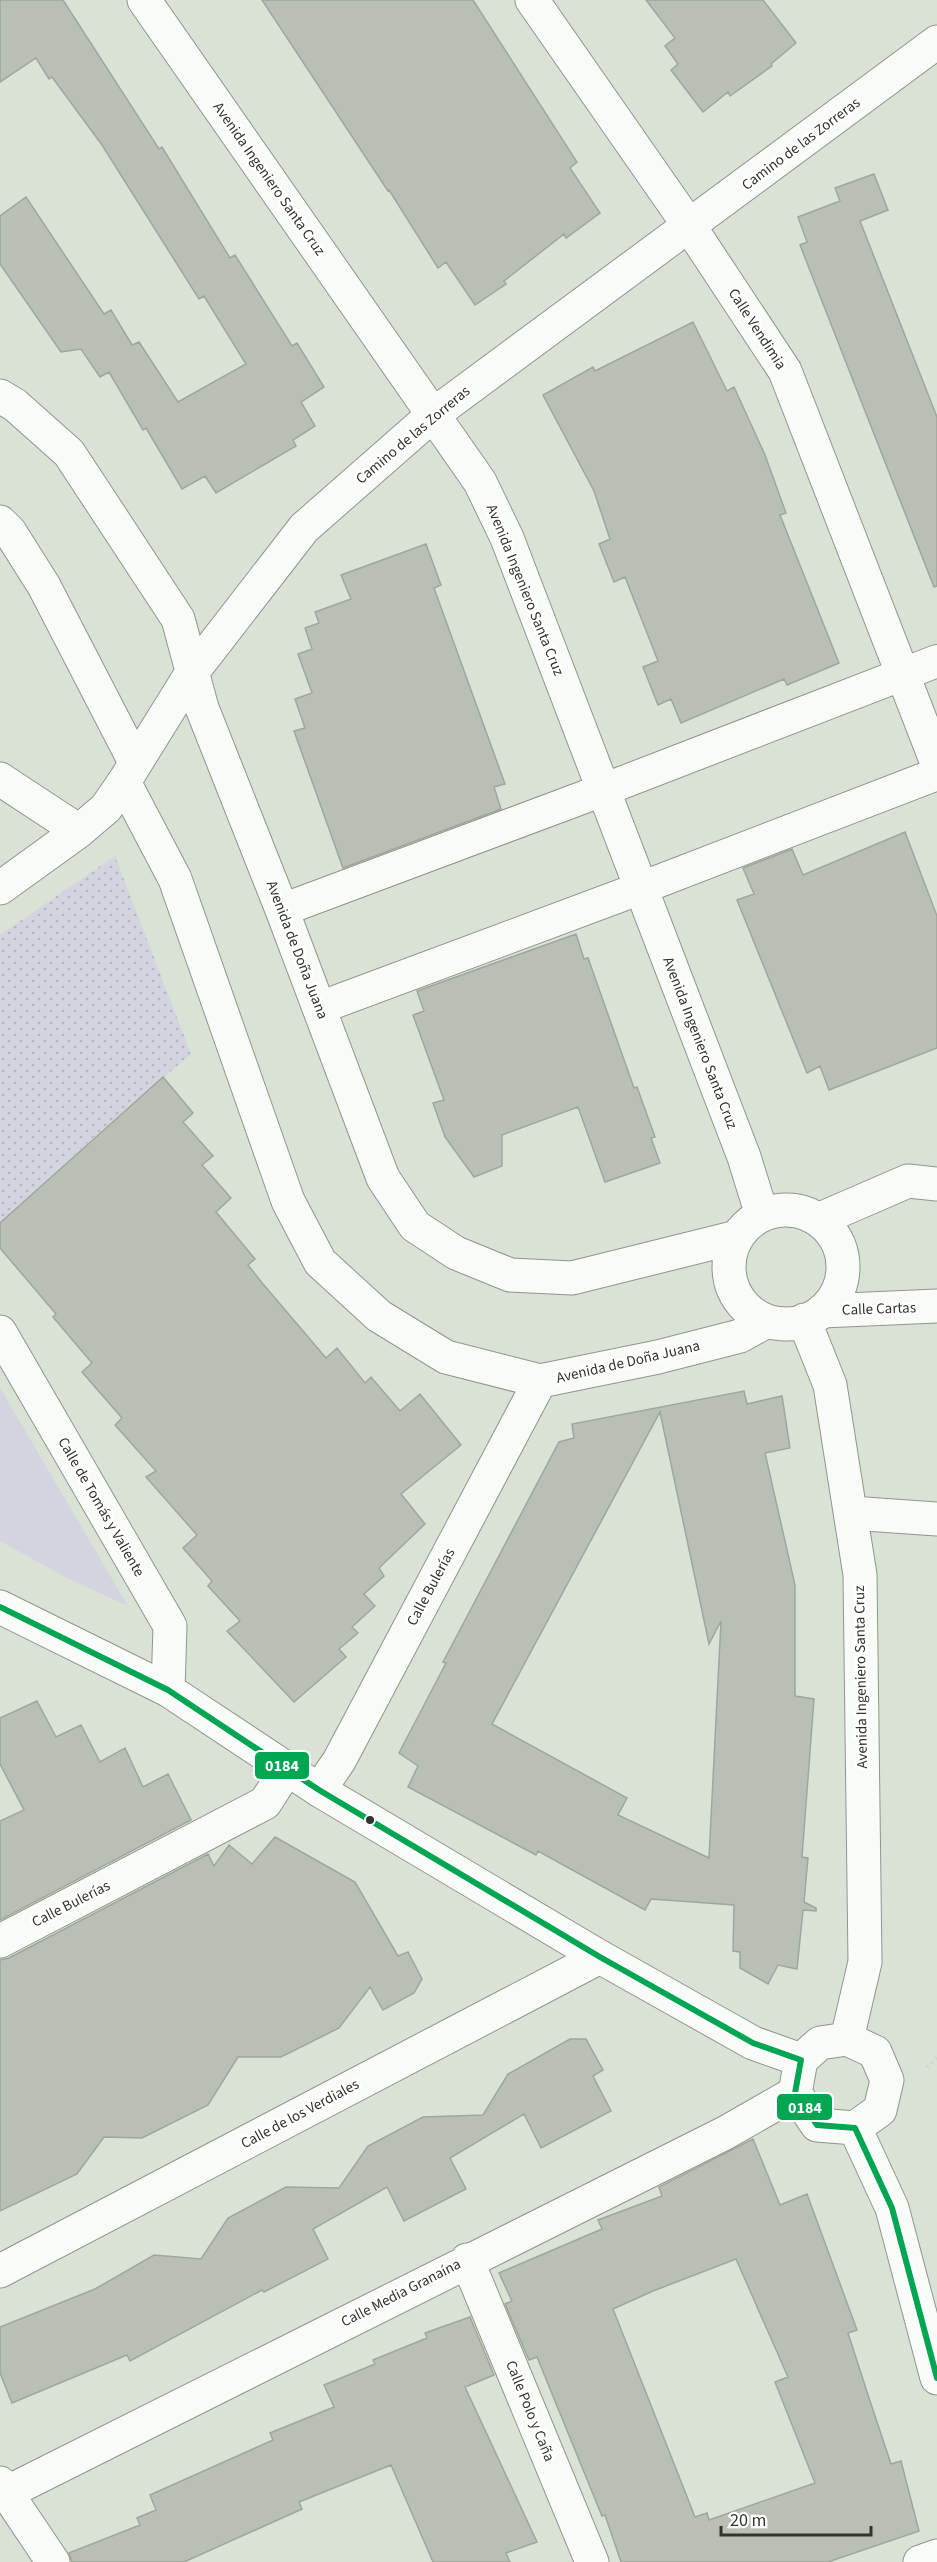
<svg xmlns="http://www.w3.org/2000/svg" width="937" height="2562" viewBox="0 0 937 2562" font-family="'Source Sans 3',sans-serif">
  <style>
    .park { fill: url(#park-dots) }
    .pitch { fill: #d3d4df }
    .building { fill: #b9bfb5; stroke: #9fa69c; stroke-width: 1.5; fill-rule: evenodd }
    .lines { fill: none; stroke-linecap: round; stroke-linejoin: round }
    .pedestrian-casing { stroke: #90968c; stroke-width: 34 }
    .minor-casing { stroke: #90968c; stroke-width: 35 }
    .tertiary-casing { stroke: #90968c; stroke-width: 35 }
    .path { stroke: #ced1cd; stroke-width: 4; stroke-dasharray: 1.5 4.5; stroke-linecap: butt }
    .pedestrian { stroke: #f9fbf9; stroke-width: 32 }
    .minor { stroke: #f9fbf9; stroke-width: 33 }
    .tertiary { stroke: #f9fbf9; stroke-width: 33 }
    .bus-1-casing { stroke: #fff; stroke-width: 10 }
    .bus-1 { stroke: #00a651; stroke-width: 6 }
    .bus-dot { fill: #2f352b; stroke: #fff; stroke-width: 2 }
    .labels { text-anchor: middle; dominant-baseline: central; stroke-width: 5; stroke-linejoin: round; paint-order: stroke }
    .street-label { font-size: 15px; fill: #2f352b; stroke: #fff }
    .line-badge { stroke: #fff; stroke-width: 2 }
    .badge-label { font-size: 16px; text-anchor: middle; font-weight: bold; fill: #fff }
  </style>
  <defs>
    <pattern id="park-dots" width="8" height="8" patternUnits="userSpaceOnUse" patternTransform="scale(1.5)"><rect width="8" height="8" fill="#d3d4df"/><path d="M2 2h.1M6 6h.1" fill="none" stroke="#b5b7c0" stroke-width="1.8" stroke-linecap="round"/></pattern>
  </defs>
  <rect width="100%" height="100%" fill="#dae2d6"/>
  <path class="park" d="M 115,856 L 191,1054 L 94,1137 L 0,1223 L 0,935 Z"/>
  <path class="pitch" d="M 0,1388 L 128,1606 L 67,1578 L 0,1541 Z"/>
  <path class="building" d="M 0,0 L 63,0 L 159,149 L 162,147 L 230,258 L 235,255 L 292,346 L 297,343 L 324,387 L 301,402 L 315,426 L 293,440 L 296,446 L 216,493 L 205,476 L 182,489 L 146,428 L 143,430 L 109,372 L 100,377 L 81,349 L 61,352 L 0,264 L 0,216 L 26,197 L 104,314 L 111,310 L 132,345 L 139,342 L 178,402 L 246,364 L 204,296 L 199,299 L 102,145 L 52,77 L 49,79 L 36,58 L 0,82 Z
    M 262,0 L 473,0 L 577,162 L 570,168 L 600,213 L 566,238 L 564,234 L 504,281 L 506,284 L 475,305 L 446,262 L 438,268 L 389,190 L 388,191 Z
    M 646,0 L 763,0 L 796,43 L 771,64 L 772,66 L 730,96 L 728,92 L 703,112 L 671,70 L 678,64 L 665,46 L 675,38 Z
    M 874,174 L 888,210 L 860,221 L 937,417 L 937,586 L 934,587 L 800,245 L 807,242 L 798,217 L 840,201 L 835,188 Z
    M 693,322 L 727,391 L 734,387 L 765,455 L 786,513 L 780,515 L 839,663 L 787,685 L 784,679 L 681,723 L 671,699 L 658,705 L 643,667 L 658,661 L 625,577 L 614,582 L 599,544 L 610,539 L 594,491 L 543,395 L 593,367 L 595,371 Z
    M 426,544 L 441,585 L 434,588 L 505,784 L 494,787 L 501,809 L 343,868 L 294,731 L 305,728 L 295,699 L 312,693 L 298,654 L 312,649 L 305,628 L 319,623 L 315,612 L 351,599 L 341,575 Z
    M 905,832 L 937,916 L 937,1048 L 829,1090 L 820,1066 L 807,1073 L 737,900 L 754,894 L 743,868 L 792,849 L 803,875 Z
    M 576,934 L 584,959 L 588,958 L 634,1088 L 637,1087 L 655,1137 L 651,1138 L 660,1163 L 605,1182 L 578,1107 L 502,1135 L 502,1166 L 474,1177 L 445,1137 L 433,1103 L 444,1100 L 413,1015 L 424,1011 L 417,991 Z
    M 163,1077 L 193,1113 L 183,1122 L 213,1156 L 202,1165 L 231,1198 L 216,1212 L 255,1259 L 248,1265 L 263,1284 L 326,1358 L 337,1348 L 365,1383 L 371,1377 L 400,1411 L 420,1394 L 461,1445 L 401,1494 L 425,1524 L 379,1568 L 384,1576 L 364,1594 L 375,1606 L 352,1627 L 358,1633 L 339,1649 L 346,1657 L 294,1702 L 227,1631 L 240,1621 L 208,1586 L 212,1581 L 183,1548 L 197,1535 L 146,1477 L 156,1471 L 115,1425 L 122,1418 L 82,1372 L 92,1363 L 53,1317 L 56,1314 L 0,1248 L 0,1223 Z
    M 744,1391 L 747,1404 L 782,1396 L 790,1448 L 765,1453 L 795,1585 L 795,1696 L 814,1699 L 802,1857 L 808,1858 L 804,1902 L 816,1908 L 816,1911 L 803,1910 L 797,1969 L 778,1965 L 768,1984 L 740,1968 L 740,1952 L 733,1951 L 734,1905 L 651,1899 L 645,1910 L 538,1851 L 536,1855 L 408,1787 L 418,1766 L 399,1753 L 446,1663 L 443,1662 L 559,1442 L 574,1438 L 572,1424 ZM 660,1412 L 709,1644 L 721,1621 L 709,1858 L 618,1815 L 627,1798 L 492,1724 Z
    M 37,1701 L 56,1737 L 81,1725 L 100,1762 L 125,1748 L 143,1787 L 168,1774 L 191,1820 L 0,1920 L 0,1821 L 24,1810 L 0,1764 L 0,1718 Z
    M 275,1837 L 355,1882 L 398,1956 L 408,1952 L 422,1979 L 414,1993 L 383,2010 L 370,1987 L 339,2028 L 281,2057 L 238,2057 L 208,2105 L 142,2138 L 104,2137 L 77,2174 L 0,2211 L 0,1960 L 9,1958 L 208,1854 L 214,1866 L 229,1845 L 252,1864 Z
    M 570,2039 L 586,2039 L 603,2070 L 593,2076 L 611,2111 L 541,2148 L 524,2114 L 450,2158 L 466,2189 L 404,2221 L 387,2187 L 313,2229 L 328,2259 L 264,2292 L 262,2290 L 130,2361 L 127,2355 L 12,2403 L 0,2373 L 0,2327 L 95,2289 L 154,2255 L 201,2259 L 228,2218 L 286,2187 L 339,2188 L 368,2146 L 423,2117 L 483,2115 L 508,2074 Z
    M 753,2139 L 780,2205 L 807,2194 L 857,2330 L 848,2333 L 869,2398 L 891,2464 L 901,2461 L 919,2531 L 828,2562 L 621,2562 L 605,2515 L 602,2516 L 537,2357 L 529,2360 L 505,2304 L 512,2301 L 499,2273 L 602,2229 L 598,2220 L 662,2196 L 659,2187 ZM 736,2259 L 788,2377 L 775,2382 L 815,2483 L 709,2520 L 707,2513 L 695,2517 L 613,2309 L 653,2291 Z
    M 470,2317 L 494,2375 L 465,2387 L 537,2542 L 506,2553 L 510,2562 L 433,2562 L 391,2465 L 299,2502 L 302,2509 L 184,2562 L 72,2562 L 69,2553 L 140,2525 L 137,2518 L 156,2510 L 150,2495 L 273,2440 L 270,2433 L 334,2407 L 324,2385 L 375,2364 L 373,2360 L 427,2338 L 425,2333 Z"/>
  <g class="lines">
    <defs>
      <path id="pedestrian" d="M 282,910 L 603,790 L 937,661
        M 319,1008 L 641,888 L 937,774"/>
      <path id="minor" d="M 532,0 L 690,227 L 785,371 L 937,763
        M 191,674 L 304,528 L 434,414 L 937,42
        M 0,779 L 79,831
        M 0,888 L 79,831 L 106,808 L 124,782
        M 818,1220 L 908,1181 L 937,1184
        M 822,1311 L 937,1306
        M 0,1332 L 170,1626 L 168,1690
        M 851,1513 L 937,1519
        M 319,1790 L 339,1761 L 540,1381
        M 0,1941 L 265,1803 L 287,1769
        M 467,2260 L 592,2562
        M 0,2271 L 600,1957
        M 0,2483 L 53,2562
        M 8,2492 L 725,2133 L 795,2093"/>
      <path id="tertiary" d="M 144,0 L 480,482 L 507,538 L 744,1157 L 762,1215
        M 0,396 L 15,405 L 69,453 L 178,619 L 202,708 L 282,910 L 383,1178 L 415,1226 L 456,1253 L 510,1275 L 572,1278 L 737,1237
        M 0,522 L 10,532 L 44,586 L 135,762
        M 191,674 L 124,782 L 175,879 L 288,1201 L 320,1262 L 379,1316 L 446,1357 L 540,1381 L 658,1357 L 740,1336 L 767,1321
        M729 1267a57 57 0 1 1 114 0a57 57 0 1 1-114 0Z
        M 804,1320 L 830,1385 L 860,1575 L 865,1962 L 847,2039
        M 0,1607 L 168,1690 L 319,1790 L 600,1957 L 753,2043 L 801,2060
        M 847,2039 L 875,2052 L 887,2080 L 880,2110 L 855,2128 L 817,2125 L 795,2093 L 801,2060 L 820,2043 Z
        M 855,2128 L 892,2208 L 937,2378
        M 920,2562 L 937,2556"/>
    </defs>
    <use href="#pedestrian" class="pedestrian-casing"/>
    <use href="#minor" class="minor-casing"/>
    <use href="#tertiary" class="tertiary-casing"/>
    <path class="path" d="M 927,2067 L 937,2058"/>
    <use href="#pedestrian" class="pedestrian"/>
    <use href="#minor" class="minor"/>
    <use href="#tertiary" class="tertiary"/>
    <defs>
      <path id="bus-1" d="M 0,1607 L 168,1690 L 319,1790 L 600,1957 L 753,2043 L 801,2060 L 795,2093 L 817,2125 L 855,2128 L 892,2208 L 937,2378"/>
    </defs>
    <use href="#bus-1" class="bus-1-casing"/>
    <use href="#bus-1" class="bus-1"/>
  </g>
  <circle class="bus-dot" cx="370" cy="1820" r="5"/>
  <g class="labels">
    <g class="street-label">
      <text transform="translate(801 144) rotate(-37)">Camino de las Zorreras</text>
      <text transform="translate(269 179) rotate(55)">Avenida Ingeniero Santa Cruz</text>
      <text transform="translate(757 329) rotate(57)">Calle Vendimia</text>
      <text transform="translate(413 435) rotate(-40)">Camino de las Zorreras</text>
      <text transform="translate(525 590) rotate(68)">Avenida Ingeniero Santa Cruz</text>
      <text transform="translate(297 950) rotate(69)">Avenida de Doña Juana</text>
      <text transform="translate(700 1043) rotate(69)">Avenida Ingeniero Santa Cruz</text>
      <text transform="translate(879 1309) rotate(-2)">Calle Cartas</text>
      <text transform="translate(628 1362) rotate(-13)">Avenida de Doña Juana</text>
      <text transform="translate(101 1507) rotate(60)">Calle de Tomás y Valiente</text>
      <text transform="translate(431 1587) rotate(-62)">Calle Bulerías</text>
      <text transform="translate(861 1677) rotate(-91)">Avenida Ingeniero Santa Cruz</text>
      <text transform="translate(71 1904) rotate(-27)">Calle Bulerías</text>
      <text transform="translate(300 2114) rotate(-28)">Calle de los Verdiales</text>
      <text transform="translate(401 2293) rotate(-27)">Calle Media Granaína</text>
      <text transform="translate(530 2411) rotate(68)">Calle Polo y Caña</text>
    </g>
  </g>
  <g class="line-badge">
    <rect x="254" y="1751" width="56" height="29" rx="6" fill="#00a651"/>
    <rect x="776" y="2093" width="57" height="28" rx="6" fill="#00a651"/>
  </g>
  <g class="badge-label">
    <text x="282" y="1771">0184</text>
    <text x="805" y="2113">0184</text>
  </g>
  <path d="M721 2526v9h150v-9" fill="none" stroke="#2f352b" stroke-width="3"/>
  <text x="730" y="2526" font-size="18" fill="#2f352b" stroke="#ffffff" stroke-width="4.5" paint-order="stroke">20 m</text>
</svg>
